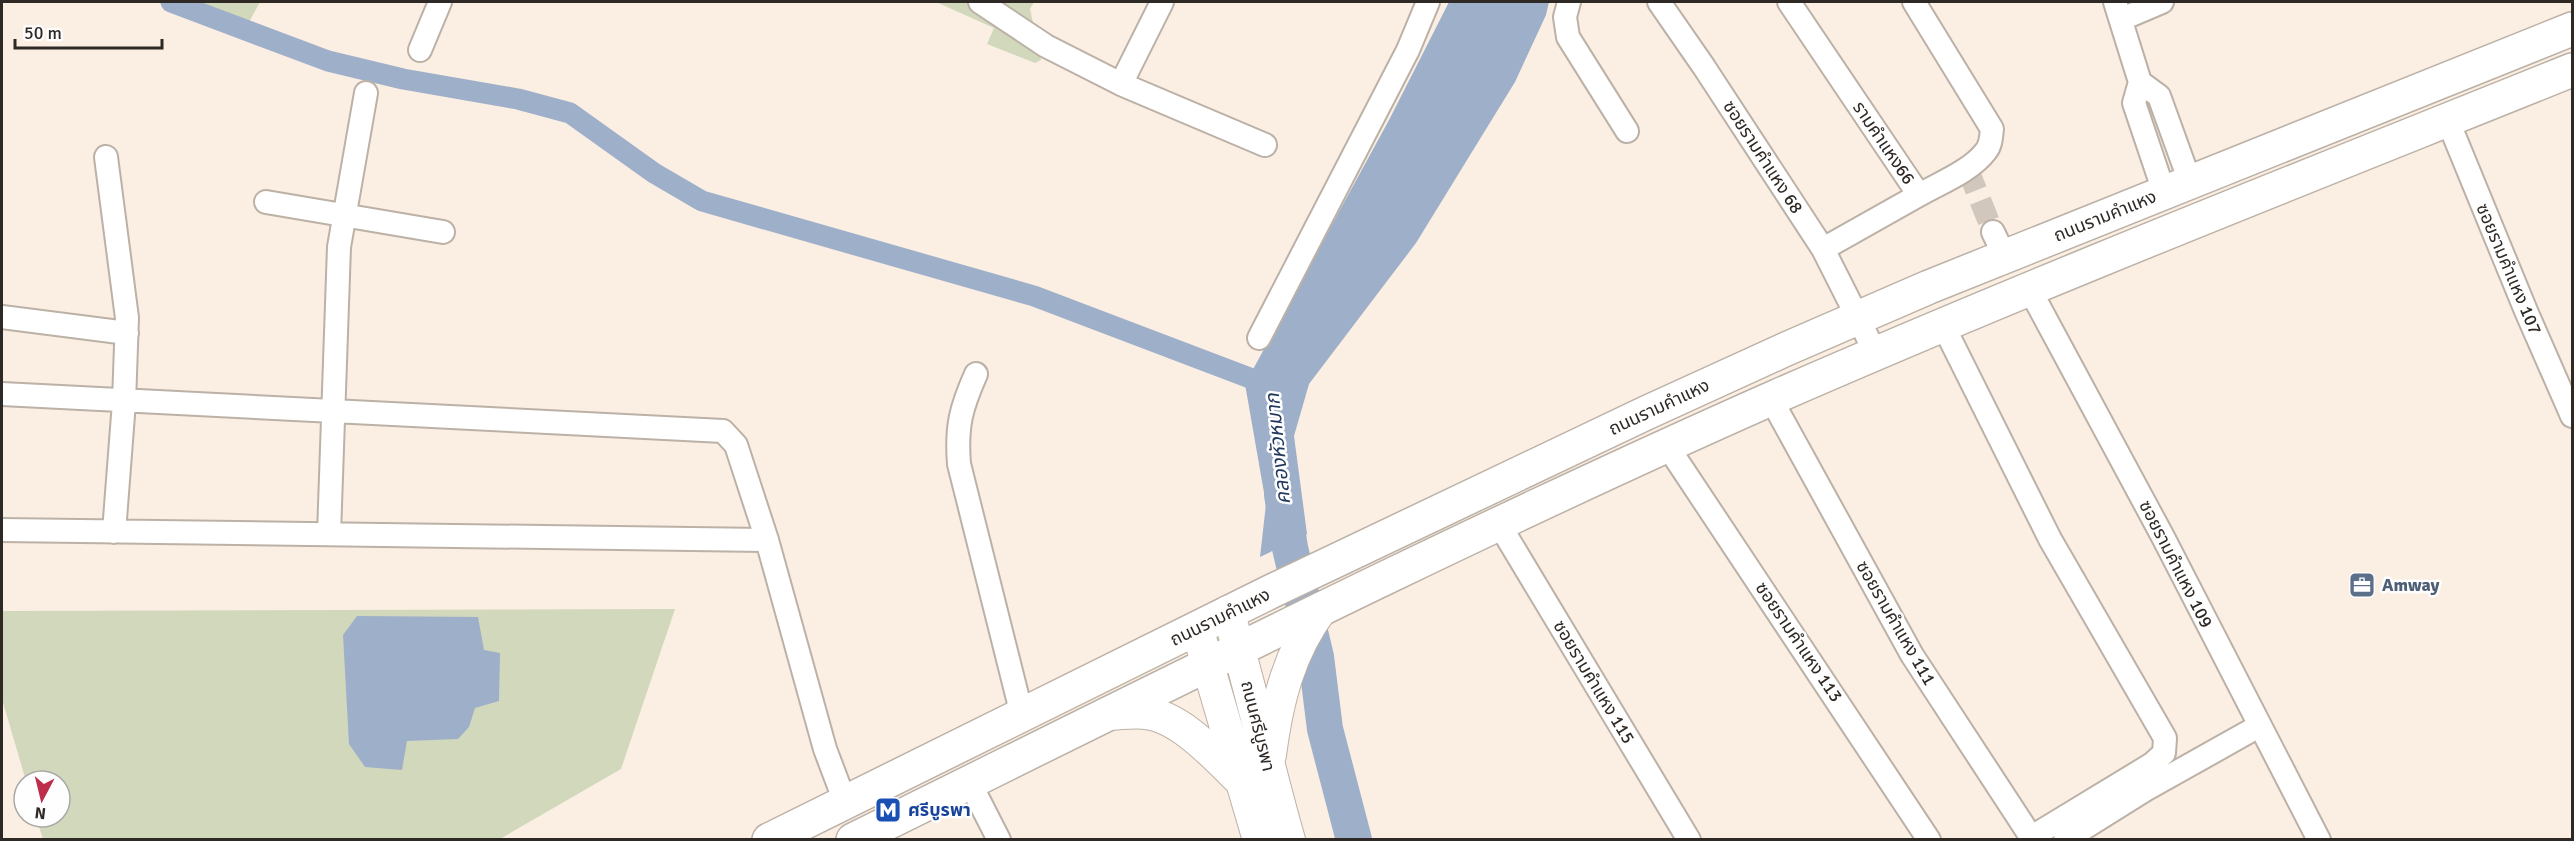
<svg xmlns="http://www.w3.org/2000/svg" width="2574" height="841" viewBox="0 0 2574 841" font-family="Signika,'Noto Sans Thai',sans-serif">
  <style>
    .green { fill: #d2d8bb }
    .water { fill: #9eafc9 }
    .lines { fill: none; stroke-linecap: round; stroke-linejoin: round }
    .canal { stroke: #9eafc9; stroke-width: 21 }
    .river { stroke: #9eafc9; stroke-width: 36 }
    .street-tunnel { stroke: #d2c7bd; stroke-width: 22; stroke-dasharray: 22 11; stroke-linecap: butt }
    .street-casing { stroke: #bcb1a6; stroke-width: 26 }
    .secondary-casing { stroke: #bcb1a6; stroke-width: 34 }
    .primary-casing { stroke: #bcb1a6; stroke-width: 36 }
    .street { stroke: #fff; stroke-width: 22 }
    .secondary { stroke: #fff; stroke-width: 32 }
    .primary { stroke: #fff; stroke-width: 33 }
    .labels { text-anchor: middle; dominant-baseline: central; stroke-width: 5; stroke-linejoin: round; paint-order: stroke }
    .street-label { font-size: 18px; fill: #2e2925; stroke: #fefefe }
    .service-label { font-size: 18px; font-weight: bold; fill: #4e5e75; stroke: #fefefe; text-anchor: start }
    .transit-label { font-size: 18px; font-weight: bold; fill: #164399; stroke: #fefefe; text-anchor: start }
    .water-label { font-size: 20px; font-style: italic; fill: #21395e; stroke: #fefefe }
  </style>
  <rect width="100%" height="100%" fill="#fbeee3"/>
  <path class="green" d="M 199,2 L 260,2 L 248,24 Z
    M 936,2 L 1034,2 L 1030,9 L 1041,60 L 1035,63 L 987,44 L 994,28 Z
    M 675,609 L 621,769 L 500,839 L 43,839 L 36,817 L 60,817 L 60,781 L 26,781 L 2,699 L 2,611 Z"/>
  <path class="water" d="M 1449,2 L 1549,2 L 1546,15 L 1515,82 L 1416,243 L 1309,384 L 1294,436 L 1307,534 L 1260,557 L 1266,504 L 1245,384 L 1389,120 Z
    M 357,616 L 478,617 L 484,650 L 500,653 L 499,701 L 475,708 L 469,727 L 458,739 L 407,741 L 402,770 L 365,767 L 349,744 L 343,635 Z"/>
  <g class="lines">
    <path class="canal" d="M 171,2 L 328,61 L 403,79 L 518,99 L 570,113 L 654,173 L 702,201 L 1034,296 L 1271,386"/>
    <path class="river" d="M 1282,494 L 1290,548 L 1316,657 L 1325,729 L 1354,840"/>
    <path class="street-tunnel" d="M 1968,170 L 1993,232"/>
    <defs>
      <path id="street" d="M 980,2 L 1046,46 L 1121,84 L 1162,2
        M 1569,2 L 1565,17 L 1568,37 L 1627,131
        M 1659,2 L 1704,67 L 1823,249 L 1876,354
        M 1789,2 L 1919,195 C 1940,183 1971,171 1986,151 C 1991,145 1991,137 1992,129 L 1914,2
        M 2115,2 L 2140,82 L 2134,103 L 2164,192
        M 2122,19 L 2162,2
        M 420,50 L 440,2
        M 2140,82 L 2159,96 L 2190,182
        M 1121,84 L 1265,145
        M 2448,121 L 2526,311 L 2572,416
        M 106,157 L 127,318 L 124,402 L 114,532
        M 266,202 L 443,232
        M 1993,232 L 2005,257
        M 1823,249 L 1919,195
        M 2030,290 L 2163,537 L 2319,840
        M 2,317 L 127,333
        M 1943,325 L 2050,539 L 2165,738 L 2164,753 L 2152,764 L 2040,832
        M 1259,338 L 1408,50 L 1428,2
        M 976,374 C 961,408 956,426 959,464 L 1022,715
        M 2,394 L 723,431 L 736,445 L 767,540 L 825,749 L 845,802
        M 1771,399 L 1912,655 L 2033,840
        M 1668,447 L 1929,840
        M 1499,524 L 1689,840
        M 2,530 L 767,540
        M 329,534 L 339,247 L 366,93
        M 969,781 L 999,840
        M 2065,840 L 2145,790 L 2259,726"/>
      <path id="secondary" d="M 1228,612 C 1251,687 1267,764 1289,840
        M 1197,628 L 1259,840
        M 1107,714 C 1119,714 1133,711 1145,713 C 1181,716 1218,759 1243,783
        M 1270,755 C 1277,701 1289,652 1322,608"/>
      <path id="primary" d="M 769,840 L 1272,591 L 1646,413 L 1784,350 L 1929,287 L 2572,29
        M 853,840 C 1159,689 1463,535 1775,397 C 2038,282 2306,177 2572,70"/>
    </defs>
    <use href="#street" class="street-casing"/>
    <use href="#secondary" class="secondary-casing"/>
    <use href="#primary" class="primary-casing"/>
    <use href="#street" class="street"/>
    <use href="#secondary" class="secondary"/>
    <use href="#primary" class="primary"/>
  </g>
  <defs>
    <symbol id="office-square" viewBox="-11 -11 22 22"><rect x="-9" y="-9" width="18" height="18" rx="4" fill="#5c6f8a" stroke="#fefefe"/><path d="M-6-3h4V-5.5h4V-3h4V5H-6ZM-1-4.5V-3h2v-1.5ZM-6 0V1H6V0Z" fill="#fff"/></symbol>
    <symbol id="metro-square" viewBox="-11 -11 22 22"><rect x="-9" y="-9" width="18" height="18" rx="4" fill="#1a4fb4" stroke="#fefefe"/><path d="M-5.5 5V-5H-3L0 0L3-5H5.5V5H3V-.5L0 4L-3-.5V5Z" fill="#fff"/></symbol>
  </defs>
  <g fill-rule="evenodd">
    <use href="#office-square" x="2347" y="570" width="30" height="30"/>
    <use href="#metro-square" x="873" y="795" width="30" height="30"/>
  </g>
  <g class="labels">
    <g class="street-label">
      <text transform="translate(1884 143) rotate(56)">รามคำแหง66</text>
      <text transform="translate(1763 157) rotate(57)">ซอยรามคำแหง 68</text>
      <text transform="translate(2105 216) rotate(-22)">ถนนรามคำแหง</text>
      <text transform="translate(2509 269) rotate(67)">ซอยรามคำแหง 107</text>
      <text transform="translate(1659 407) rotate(-25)">ถนนรามคำแหง</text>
      <text transform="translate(2176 564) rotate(63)">ซอยรามคำแหง 109</text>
      <text transform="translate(1220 617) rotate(-26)">ถนนรามคำแหง</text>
      <text transform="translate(1896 623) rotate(60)">ซอยรามคำแหง 111</text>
      <text transform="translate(1799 642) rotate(56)">ซอยรามคำแหง 113</text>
      <text transform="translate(1594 682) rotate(59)">ซอยรามคำแหง 115</text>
      <text transform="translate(1258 726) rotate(76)">ถนนศรีบูรพา</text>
    </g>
    <g class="service-label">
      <text x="2382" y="585">Amway</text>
    </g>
    <g class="transit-label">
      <text x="908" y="810">ศรีบูรพา</text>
    </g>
    <g class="water-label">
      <text transform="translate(1278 449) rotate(-96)">คลองหัวหมาก</text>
    </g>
  </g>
  <rect width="2574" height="841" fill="none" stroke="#2e2925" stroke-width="6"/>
  <g transform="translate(42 799) rotate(187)"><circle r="28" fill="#fefefe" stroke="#aba9a7" stroke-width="1.5"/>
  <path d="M0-4.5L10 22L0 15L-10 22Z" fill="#be2d4b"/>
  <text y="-9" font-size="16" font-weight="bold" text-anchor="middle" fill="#2e2925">N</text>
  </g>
  <path d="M15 39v9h147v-9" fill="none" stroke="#2e2925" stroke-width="3"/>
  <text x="24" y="39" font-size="18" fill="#2e2925" stroke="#fefefe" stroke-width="4.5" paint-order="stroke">50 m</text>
</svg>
